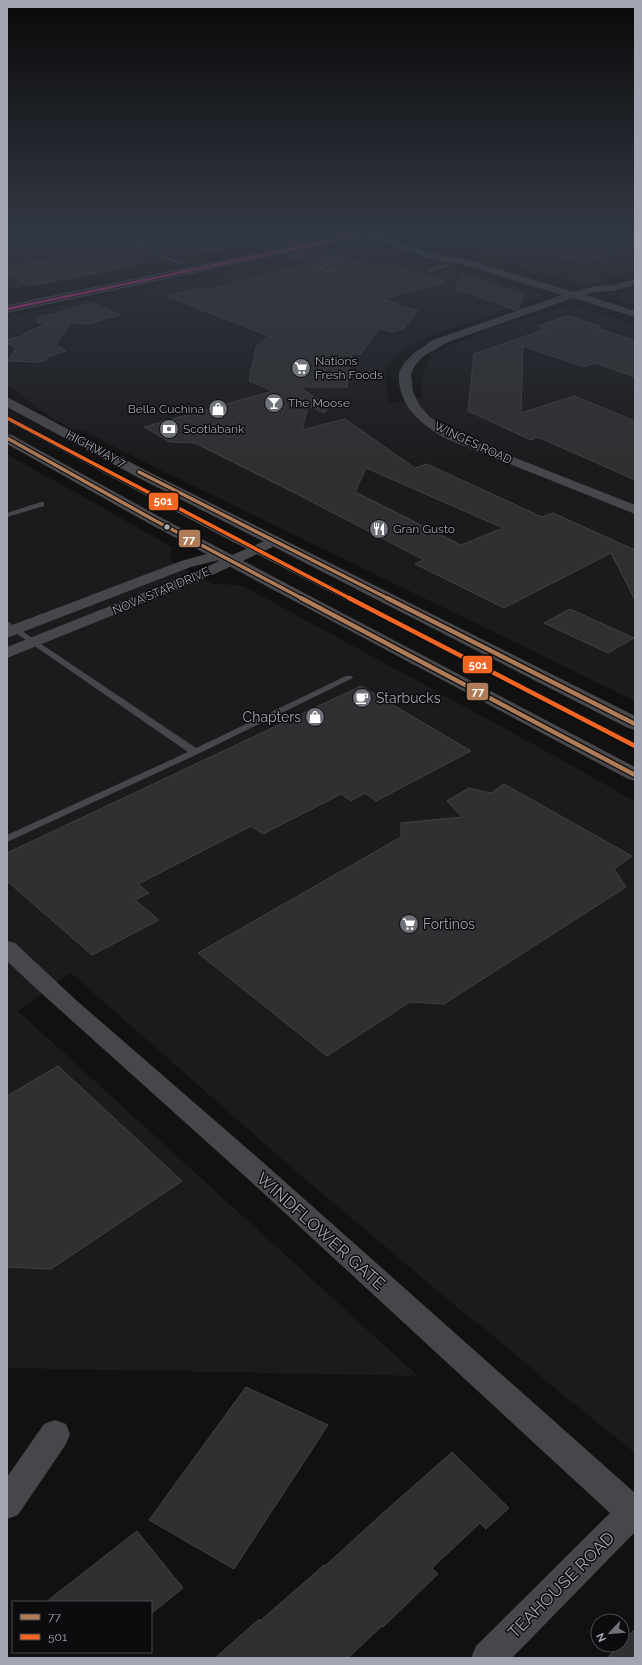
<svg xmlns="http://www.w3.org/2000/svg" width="642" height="1665" viewBox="0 0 642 1665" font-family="Raleway,sans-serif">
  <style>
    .built { fill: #1b1b1d }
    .building { fill: #303032; stroke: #404144; fill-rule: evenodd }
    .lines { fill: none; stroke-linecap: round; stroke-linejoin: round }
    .service { fill: #46474a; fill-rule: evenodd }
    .minor { fill: #46474a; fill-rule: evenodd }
    .secondary { fill: #4a4b4e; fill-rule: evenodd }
    .primary { fill: #48484c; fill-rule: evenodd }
    .bus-1-far1-casing { stroke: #0c0b0d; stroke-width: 5.5 }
    .bus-1-casing { stroke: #0c0b0d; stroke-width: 7 }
    .bus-2-far1-casing { stroke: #0c0b0d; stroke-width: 5.5 }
    .bus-2-casing { stroke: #0c0b0d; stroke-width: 7 }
    .bus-3-casing { stroke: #0c0b0d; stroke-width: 4 }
    .bus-1-far1 { stroke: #b07c57; stroke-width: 3.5 }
    .bus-1 { stroke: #b07c57; stroke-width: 4.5 }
    .bus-2-far1 { stroke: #f26522; stroke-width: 3.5 }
    .bus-2 { stroke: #f26522; stroke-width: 4.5 }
    .bus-3 { stroke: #ef339a; stroke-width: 2.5 }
    .bus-dot { fill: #a2a6b2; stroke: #0c0b0d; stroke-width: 1.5 }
    .labels { text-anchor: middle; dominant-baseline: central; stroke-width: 3; stroke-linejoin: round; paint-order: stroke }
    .far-poi-label { font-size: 12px; fill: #a2a6b2; stroke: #0c0b0d; text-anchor: start }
    .far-street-label { font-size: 12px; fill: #a2a6b2; stroke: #0c0b0d }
    .poi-label { font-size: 14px; fill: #a2a6b2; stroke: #0c0b0d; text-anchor: start }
    .near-street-label { font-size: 17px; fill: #a2a6b2; stroke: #0c0b0d }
    .line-badge { stroke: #0c0b0d; stroke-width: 1.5 }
    .badge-label { font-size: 11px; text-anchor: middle; font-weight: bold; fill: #fff }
  </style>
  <rect width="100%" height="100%" fill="#111"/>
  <path class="built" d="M 7,233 L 307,233 L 7,290 Z
    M 427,233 L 635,233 L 635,270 L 584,286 L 425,236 Z
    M 367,242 L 544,296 L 432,335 L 402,350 L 388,365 L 385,379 L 389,404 L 421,399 L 422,375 L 433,353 L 498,326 L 570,305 L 635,324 L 635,701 L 124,452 L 85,431 L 69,428 L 52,418 L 7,385 L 7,317 Z
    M 635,289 L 635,305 L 622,301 L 619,295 Z
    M 7,454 L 172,547 L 170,560 L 213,584 L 241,585 L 517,735 L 635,801 L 635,1453 L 558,1391 L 483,1327 L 472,1320 L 292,1168 L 71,973 L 18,1011 L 418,1376 L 7,1368 Z"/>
  <path class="building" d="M 144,233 L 286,233 L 307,241 L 271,249 L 254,242 L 192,255 L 170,253 L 150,245 L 147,248 L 134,243 L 155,239 Z
    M 500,233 L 635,233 L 635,248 L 582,263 L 499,237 Z
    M 124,245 L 143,252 L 132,266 L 29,286 L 7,274 L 7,267 Z
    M 323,247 L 342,255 L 309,264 L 309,266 L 326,273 L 338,272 L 340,269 L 323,265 L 350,258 L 373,267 L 386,263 L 445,282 L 383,299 L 418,311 L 404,328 L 391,332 L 379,328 L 361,354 L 352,354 L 347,387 L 300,387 L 328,407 L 325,413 L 308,406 L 302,430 L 345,419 L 415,468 L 427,464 L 542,517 L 553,513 L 635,550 L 635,600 L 611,553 L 504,608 L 415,564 L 424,560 L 291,491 L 195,443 L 170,442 L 144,427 L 273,391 L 249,381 L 256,347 L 269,336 L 166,296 L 195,289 L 210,289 L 308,264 L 286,255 ZM 366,468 L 503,528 L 461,545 L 355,492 Z
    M 461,275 L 524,295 L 519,308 L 515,310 L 456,289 Z
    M 93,303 L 120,315 L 87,324 L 71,323 L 56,345 L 66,351 L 48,357 L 46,360 L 40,362 L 7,361 L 16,348 L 7,343 L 7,340 L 25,335 L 25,333 L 50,323 L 38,323 L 37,318 Z
    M 568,316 L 601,326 L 596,328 L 635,341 L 635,377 L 595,363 L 584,367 L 523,346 L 521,413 L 574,396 L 635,421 L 635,480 L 538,437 L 531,440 L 468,411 L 474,354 L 546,329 L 538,326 Z
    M 570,609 L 634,638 L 608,653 L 544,623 Z
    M 361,686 L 471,751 L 376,801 L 365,793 L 351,801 L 341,794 L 263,834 L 251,826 L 138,884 L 149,893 L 135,900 L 159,920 L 92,955 L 7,881 L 7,853 Z
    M 504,784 L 632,856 L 614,869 L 626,887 L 444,1004 L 410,1002 L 327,1056 L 198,953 L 401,837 L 401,823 L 462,817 L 447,801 L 469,788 L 491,793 Z
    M 58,1066 L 182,1181 L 51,1269 L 7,1267 L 7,1096 Z
    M 246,1387 L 328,1425 L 234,1569 L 149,1520 Z
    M 452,1452 L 509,1508 L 486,1529 L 480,1523 L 432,1568 L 438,1574 L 383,1627 L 382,1626 L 348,1658 L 215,1658 L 259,1619 L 260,1621 L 324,1565 L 325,1566 L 383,1513 Z
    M 137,1531 L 183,1588 L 151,1614 L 151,1602 L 46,1602 Z
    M 635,1629 L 635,1658 L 607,1658 L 620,1645 L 622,1645 L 622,1643 Z"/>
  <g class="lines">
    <path class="service" d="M 96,233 L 103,233 L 184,263 L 180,264 Z
      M 347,255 L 349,257 L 317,265 L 327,268 L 338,269 L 338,271 L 327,272 L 310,265 Z
      M 460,260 L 464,261 L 430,272 L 427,270 Z
      M 7,416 L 224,530 L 635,742 L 635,749 L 218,534 L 7,421 Z
      M 41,502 L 44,502 L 44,506 L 7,517 L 7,513 Z
      M 7,621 L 196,748 L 346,676 L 352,676 L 353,678 L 198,754 L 7,842 L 7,835 L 188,752 L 7,627 Z"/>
    <path class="minor" d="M 355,233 L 370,233 L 438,255 L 466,259 L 573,292 L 596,286 L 613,285 L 635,279 L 635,285 L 613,291 L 596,292 L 585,295 L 635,311 L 635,317 L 573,298 L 448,342 L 422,357 L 414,367 L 411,374 L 413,392 L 420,406 L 430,417 L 447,428 L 485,446 L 635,505 L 635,514 L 447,439 C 420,424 397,405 399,372 L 404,363 L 414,353 L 433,340 L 562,295 L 461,264 L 434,260 L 357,235 Z
      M 274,537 L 279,538 L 281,541 L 279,544 L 208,577 L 7,658 L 7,647 L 198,571 L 223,559 L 191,567 L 7,638 L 7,627 L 181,561 L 221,550 L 226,552 L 229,555 L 227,557 Z
      M 7,941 L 15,943 L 76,1000 L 266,1165 L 635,1493 L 635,1532 L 512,1658 L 471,1658 L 476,1646 L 610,1513 L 248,1179 L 29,982 L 7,961 Z
      M 55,1420 L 66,1424 L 70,1434 L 66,1444 L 18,1515 L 7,1519 L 7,1477 L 44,1424 Z"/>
    <path class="secondary" d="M 353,233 L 373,233 L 368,236 L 7,313 L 7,305 Z"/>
    <path class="primary" d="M 7,397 L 149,472 L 635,716 L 635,730 L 628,728 L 139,478 L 7,407 Z
      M 7,434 L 12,435 L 160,517 L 635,767 L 635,781 L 628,779 L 148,523 L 7,444 Z"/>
    <defs>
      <path id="bus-1-far1" d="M 7,438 L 154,520 L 303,599
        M 139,472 L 389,599"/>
      <path id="bus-1" d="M 301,598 L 635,775
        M 387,598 L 635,724"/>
      <path id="bus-2-far1" d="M 7,418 L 351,599"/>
      <path id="bus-2" d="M 349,598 L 635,746"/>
      <path id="bus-3" d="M 7,309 L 368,233"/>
    </defs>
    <use href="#bus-1-far1" class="bus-1-far1-casing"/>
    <use href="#bus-1" class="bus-1-casing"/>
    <use href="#bus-2-far1" class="bus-2-far1-casing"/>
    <use href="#bus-2" class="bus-2-casing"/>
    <use href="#bus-3" class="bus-3-casing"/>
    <use href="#bus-1-far1" class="bus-1-far1"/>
    <use href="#bus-1" class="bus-1"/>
    <use href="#bus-2-far1" class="bus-2-far1"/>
    <use href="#bus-2" class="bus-2"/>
    <use href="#bus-3" class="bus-3"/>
  </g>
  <linearGradient id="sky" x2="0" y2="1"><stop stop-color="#090909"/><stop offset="0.5" stop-color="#323843"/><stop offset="1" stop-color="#323843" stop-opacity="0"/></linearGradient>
  <rect width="642" height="466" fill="url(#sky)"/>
  <defs>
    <symbol id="supermarket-disc" viewBox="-11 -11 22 22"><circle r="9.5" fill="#6f727a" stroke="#0c0b0d"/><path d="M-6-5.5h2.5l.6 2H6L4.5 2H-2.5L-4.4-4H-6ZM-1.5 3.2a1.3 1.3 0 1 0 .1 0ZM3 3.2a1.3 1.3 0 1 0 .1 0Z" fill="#fff"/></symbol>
    <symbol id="bar-disc" viewBox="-11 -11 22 22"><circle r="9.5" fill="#6f727a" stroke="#0c0b0d"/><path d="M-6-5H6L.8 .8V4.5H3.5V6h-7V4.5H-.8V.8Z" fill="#fff"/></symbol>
    <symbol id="shop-disc" viewBox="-11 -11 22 22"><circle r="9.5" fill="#6f727a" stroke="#0c0b0d"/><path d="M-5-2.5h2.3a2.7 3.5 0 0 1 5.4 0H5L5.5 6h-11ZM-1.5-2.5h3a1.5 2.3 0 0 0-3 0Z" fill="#fff"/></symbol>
    <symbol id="bank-disc" viewBox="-11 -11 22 22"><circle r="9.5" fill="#6f727a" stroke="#0c0b0d"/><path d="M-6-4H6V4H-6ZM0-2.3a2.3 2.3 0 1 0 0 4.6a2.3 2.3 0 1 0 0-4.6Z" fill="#fff"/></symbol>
    <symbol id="restaurant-disc" viewBox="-11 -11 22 22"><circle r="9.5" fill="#6f727a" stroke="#0c0b0d"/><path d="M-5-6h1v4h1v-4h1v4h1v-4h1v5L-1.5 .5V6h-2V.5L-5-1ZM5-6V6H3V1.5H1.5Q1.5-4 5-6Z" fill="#fff"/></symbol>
    <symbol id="cafe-disc" viewBox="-11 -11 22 22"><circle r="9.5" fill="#6f727a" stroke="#0c0b0d"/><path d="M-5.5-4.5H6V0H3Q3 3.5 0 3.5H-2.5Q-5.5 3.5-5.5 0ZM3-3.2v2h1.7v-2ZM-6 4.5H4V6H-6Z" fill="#fff"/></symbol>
  </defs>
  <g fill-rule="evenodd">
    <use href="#supermarket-disc" x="290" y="357" width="22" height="22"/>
    <use href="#bar-disc" x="263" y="392" width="22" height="22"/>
    <use href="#shop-disc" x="207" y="398" width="22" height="22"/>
    <use href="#bank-disc" x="158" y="418" width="22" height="22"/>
    <use href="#restaurant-disc" x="368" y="518" width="22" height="22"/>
    <use href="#cafe-disc" x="351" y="687" width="22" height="22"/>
    <use href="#shop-disc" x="304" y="706" width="22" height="22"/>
    <use href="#supermarket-disc" x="398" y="913" width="22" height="22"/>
  </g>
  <circle class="bus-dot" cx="167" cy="527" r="3.5"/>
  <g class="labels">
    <g class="far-poi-label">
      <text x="315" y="361">Nations<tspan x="315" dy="14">Fresh Foods</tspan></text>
      <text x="288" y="403">The Moose</text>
      <text x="204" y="409" text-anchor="end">Bella Cuchina</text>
      <text x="183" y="429">Scotiabank</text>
      <text x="393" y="529">Gran Gusto</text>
    </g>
    <g class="far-street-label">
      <text transform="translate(473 443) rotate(25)">WINGES ROAD</text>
      <text transform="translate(96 449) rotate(28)">HIGHWAY 7</text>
      <text transform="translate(161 591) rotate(-23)">NOVA STAR DRIVE</text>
    </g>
    <g class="poi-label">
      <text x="376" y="698">Starbucks</text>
      <text x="301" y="717" text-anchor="end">Chapters</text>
      <text x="423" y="924">Fortinos</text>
    </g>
    <g class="near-street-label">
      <text transform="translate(321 1231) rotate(42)">WINDFLOWER GATE</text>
      <text transform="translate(561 1585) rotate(-45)">TEAHOUSE ROAD</text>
    </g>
  </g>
  <g class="line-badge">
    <rect x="148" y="492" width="31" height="19" rx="4" fill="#f26522"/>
    <rect x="178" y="529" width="23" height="19" rx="4" fill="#b07c57"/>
    <rect x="462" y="655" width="31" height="19" rx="4" fill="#f26522"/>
    <rect x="466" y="682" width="23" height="19" rx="4" fill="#b07c57"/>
  </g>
  <g class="badge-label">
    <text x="163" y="505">501</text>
    <text x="189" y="543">77</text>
    <text x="478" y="669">501</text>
    <text x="478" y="695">77</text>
  </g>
  <rect width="642" height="1665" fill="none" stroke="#a2a6b2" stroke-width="16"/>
  <rect x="12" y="1601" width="140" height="52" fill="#0c0b0d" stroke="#48494f"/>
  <rect x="20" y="1614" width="20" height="6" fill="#b07c57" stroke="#48494f"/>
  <text x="48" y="1621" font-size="12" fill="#a2a6b2">77</text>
  <rect x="20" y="1634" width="20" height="6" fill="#f26522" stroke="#48494f"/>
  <text x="48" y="1641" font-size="12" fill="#a2a6b2">501</text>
  <g transform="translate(610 1633) rotate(244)"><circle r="19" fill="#0c0b0d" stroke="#48494f"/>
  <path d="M0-3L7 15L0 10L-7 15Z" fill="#6f727a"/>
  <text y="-6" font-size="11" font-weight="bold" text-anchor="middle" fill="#a2a6b2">N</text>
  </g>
</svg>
